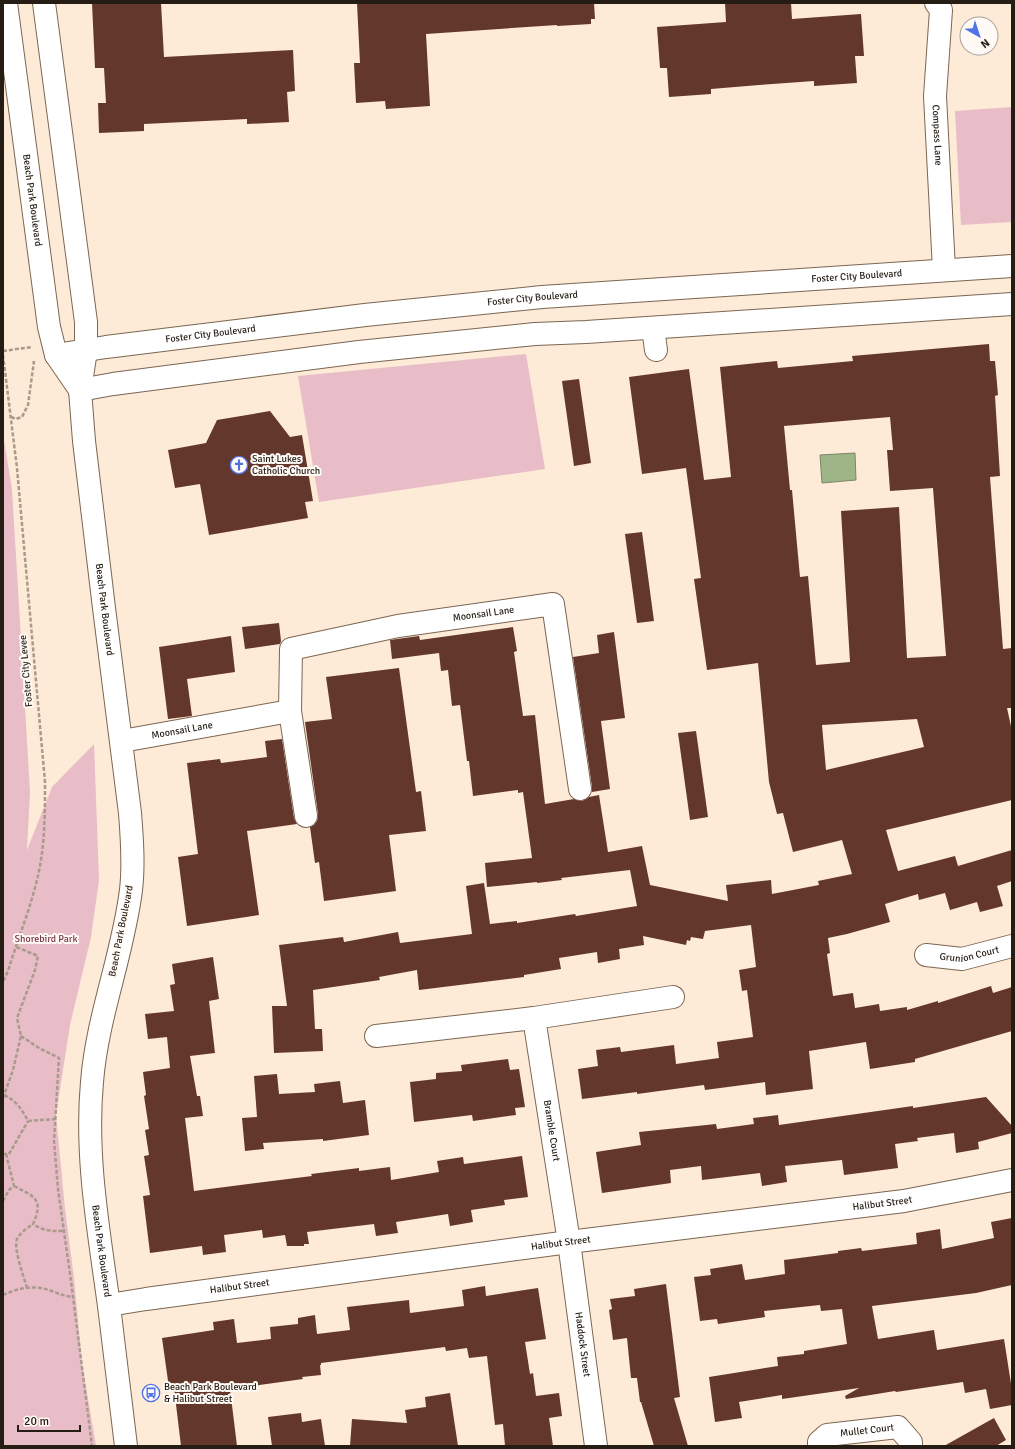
<svg xmlns="http://www.w3.org/2000/svg" width="1015" height="1449" viewBox="0 0 1015 1449" font-family="Signika,sans-serif">
  <style>
    .green { fill: #e8bdc7 }
    .water { fill: #9eb588; stroke: #7a8765 }
    .building { fill: #64372d; fill-rule: evenodd }
    .lines { fill: none; stroke-linecap: round; stroke-linejoin: round }
    .minor-casing { stroke: #7b6652; stroke-width: 24 }
    .major-casing { stroke: #7b6652; stroke-width: 24 }
    .path { stroke: #a99a8b; stroke-width: 2.5; stroke-dasharray: 4 2; stroke-linecap: butt }
    .minor { stroke: #fff; stroke-width: 22 }
    .major { stroke: #fff; stroke-width: 22 }
    .labels { text-anchor: middle; dominant-baseline: central; stroke-width: 4; stroke-linejoin: round; paint-order: stroke }
    .street-label { font-size: 10px; fill: #251d14; stroke: #fffaf5 }
    .poi-label { font-size: 10px; fill: #251d14; stroke: #fffaf5; text-anchor: start }
    .park-label { font-size: 10px; fill: #783549; stroke: #fffaf5 }
  </style>
  <rect width="100%" height="100%" fill="#fdead7"/>
  <path class="green" d="M 1012,107 L 1012,222 L 961,225 L 955,111 Z
    M 526,354 L 545,469 L 319,502 L 298,376 Z
    M 3,434 L 12,489 L 30,792 L 27,850 L 52,787 L 94,744 L 99,880 L 91,937 L 70,1025 L 56,1115 L 65,1209 L 74,1278 L 82,1363 L 96,1446 L 3,1446 Z"/>
  <path class="water" d="M 855,453 L 856,480 L 822,483 L 820,455 Z"/>
  <path class="building" d="M 92,3 L 161,3 L 164,57 L 293,50 L 295,91 L 287,92 L 289,122 L 247,124 L 247,119 L 205,121 L 144,124 L 144,131 L 99,133 L 98,103 L 106,103 L 104,68 L 95,68 Z
    M 357,3 L 594,3 L 595,19 L 591,19 L 591,24 L 557,26 L 557,25 L 426,34 L 430,106 L 386,109 L 385,101 L 356,103 L 354,63 L 360,63 Z
    M 725,3 L 791,3 L 792,19 L 861,14 L 864,56 L 855,56 L 857,83 L 814,86 L 814,81 L 759,85 L 711,89 L 711,94 L 669,97 L 667,68 L 660,68 L 657,27 L 726,22 Z
    M 989,344 L 990,361 L 995,361 L 998,395 L 995,396 L 1000,476 L 990,477 L 1003,649 L 1012,648 L 1012,708 L 1007,708 L 1012,731 L 1012,800 L 886,830 L 898,871 L 955,856 L 958,866 L 1012,850 L 1012,881 L 997,886 L 1003,906 L 980,912 L 977,902 L 950,910 L 945,893 L 919,900 L 918,894 L 885,904 L 890,922 L 847,934 L 828,938 L 830,953 L 827,954 L 833,996 L 853,993 L 855,1008 L 879,1004 L 880,1011 L 907,1007 L 907,1010 L 938,1001 L 938,1003 L 991,986 L 993,993 L 1012,987 L 1012,1031 L 915,1059 L 915,1062 L 870,1069 L 866,1042 L 809,1051 L 813,1089 L 766,1095 L 765,1082 L 705,1090 L 704,1085 L 637,1094 L 637,1092 L 582,1099 L 578,1069 L 598,1066 L 596,1050 L 620,1047 L 621,1052 L 674,1045 L 676,1064 L 719,1058 L 717,1042 L 753,1037 L 747,990 L 742,991 L 739,970 L 756,967 L 751,925 L 705,931 L 703,939 L 691,937 L 690,941 L 687,940 L 686,945 L 643,936 L 644,945 L 619,949 L 620,959 L 598,963 L 597,952 L 559,958 L 561,969 L 524,975 L 524,977 L 419,990 L 417,970 L 379,977 L 380,980 L 313,990 L 315,1029 L 322,1029 L 323,1051 L 274,1053 L 272,1006 L 287,1006 L 279,945 L 343,937 L 344,942 L 398,932 L 400,943 L 472,934 L 466,886 L 484,883 L 490,924 L 517,921 L 517,923 L 575,914 L 576,916 L 637,906 L 630,870 L 561,878 L 562,880 L 537,883 L 537,882 L 487,887 L 485,863 L 532,858 L 523,792 L 518,793 L 518,790 L 473,796 L 469,761 L 467,761 L 460,705 L 452,706 L 448,670 L 441,671 L 439,653 L 392,659 L 390,640 L 419,636 L 420,640 L 513,627 L 517,651 L 514,652 L 523,716 L 535,715 L 545,804 L 574,799 L 582,801 L 589,797 L 599,795 L 608,852 L 642,846 L 650,885 L 728,901 L 726,885 L 771,880 L 772,894 L 819,885 L 818,881 L 852,874 L 842,840 L 793,852 L 783,813 L 777,814 L 769,782 L 758,663 L 707,670 L 694,579 L 701,578 L 686,468 L 642,474 L 629,377 L 689,369 L 704,480 L 731,477 L 720,367 L 777,361 L 778,368 L 853,361 L 852,356 ZM 890,417 L 893,450 L 887,450 L 890,491 L 933,488 L 946,656 L 907,658 L 899,507 L 841,511 L 850,662 L 816,665 L 808,576 L 800,577 L 792,490 L 790,490 L 784,426 ZM 917,719 L 924,747 L 826,770 L 822,725 Z
    M 579,379 L 591,463 L 574,466 L 562,381 Z
    M 270,411 L 290,437 L 302,435 L 313,501 L 305,502 L 308,518 L 209,535 L 200,484 L 175,488 L 168,450 L 206,443 L 217,420 Z
    M 642,532 L 654,621 L 637,623 L 625,534 Z
    M 279,623 L 281,641 L 280,644 L 245,649 L 242,627 Z
    M 614,632 L 625,718 L 601,721 L 610,789 L 592,792 L 592,787 L 573,657 L 599,653 L 597,635 Z
    M 231,636 L 235,672 L 187,679 L 192,716 L 168,719 L 159,647 Z
    M 399,668 L 416,792 L 421,791 L 426,831 L 389,835 L 396,891 L 324,901 L 319,862 L 315,863 L 310,827 L 314,825 L 317,821 L 318,814 L 305,722 L 332,719 L 326,677 Z
    M 696,731 L 708,817 L 690,820 L 678,733 Z
    M 282,739 L 294,818 L 297,824 L 247,831 L 259,915 L 187,926 L 178,857 L 198,854 L 187,763 L 220,759 L 221,763 L 267,757 L 265,741 Z
    M 213,957 L 219,999 L 209,1001 L 215,1053 L 190,1056 L 197,1096 L 200,1096 L 203,1116 L 185,1118 L 194,1191 L 312,1176 L 311,1174 L 359,1168 L 359,1171 L 390,1167 L 391,1180 L 439,1172 L 437,1161 L 463,1157 L 464,1164 L 522,1156 L 528,1197 L 504,1200 L 505,1205 L 471,1210 L 473,1222 L 450,1226 L 448,1214 L 396,1222 L 398,1233 L 376,1236 L 374,1224 L 307,1232 L 309,1244 L 304,1244 L 304,1246 L 287,1246 L 285,1235 L 263,1238 L 262,1230 L 224,1235 L 226,1252 L 203,1255 L 202,1246 L 150,1253 L 143,1196 L 150,1195 L 144,1156 L 149,1155 L 145,1130 L 149,1129 L 144,1096 L 146,1095 L 143,1072 L 170,1068 L 167,1037 L 148,1039 L 145,1014 L 174,1011 L 170,985 L 175,984 L 172,964 Z
    M 508,1059 L 510,1070 L 519,1069 L 525,1107 L 515,1108 L 516,1115 L 473,1121 L 472,1115 L 414,1122 L 410,1082 L 436,1079 L 436,1073 L 462,1071 L 461,1065 Z
    M 277,1074 L 279,1094 L 315,1092 L 314,1084 L 340,1081 L 343,1103 L 365,1100 L 369,1135 L 323,1141 L 323,1139 L 263,1143 L 264,1149 L 245,1151 L 242,1118 L 257,1117 L 254,1076 Z
    M 986,1097 L 1012,1126 L 1012,1133 L 978,1142 L 979,1149 L 956,1153 L 954,1133 L 917,1138 L 918,1141 L 895,1144 L 898,1168 L 844,1175 L 842,1160 L 785,1166 L 787,1182 L 762,1186 L 760,1173 L 702,1180 L 701,1166 L 670,1170 L 671,1183 L 602,1193 L 596,1152 L 641,1145 L 639,1132 L 716,1124 L 717,1129 L 754,1124 L 753,1118 L 778,1115 L 779,1125 L 913,1106 L 913,1108 Z
    M 1012,1218 L 1012,1285 L 976,1293 L 872,1306 L 878,1339 L 934,1330 L 937,1350 L 1004,1339 L 1012,1390 L 1012,1405 L 990,1409 L 986,1389 L 965,1393 L 963,1382 L 896,1392 L 895,1391 L 846,1399 L 845,1396 L 859,1388 L 782,1399 L 782,1395 L 739,1402 L 742,1418 L 715,1422 L 709,1377 L 778,1366 L 777,1357 L 804,1354 L 804,1351 L 847,1344 L 842,1309 L 821,1311 L 820,1305 L 764,1311 L 765,1317 L 718,1324 L 717,1319 L 700,1321 L 694,1277 L 711,1275 L 710,1269 L 742,1264 L 745,1280 L 785,1274 L 784,1260 L 838,1253 L 838,1251 L 861,1248 L 862,1251 L 917,1244 L 916,1233 L 940,1229 L 942,1249 L 994,1238 L 991,1222 Z
    M 666,1284 L 680,1397 L 674,1398 L 688,1446 L 654,1446 L 641,1402 L 640,1402 L 637,1378 L 631,1378 L 627,1338 L 613,1340 L 609,1310 L 612,1309 L 610,1299 L 635,1296 L 634,1289 Z
    M 485,1286 L 486,1296 L 538,1288 L 546,1339 L 525,1342 L 530,1374 L 533,1373 L 536,1396 L 559,1393 L 562,1416 L 549,1418 L 553,1446 L 505,1446 L 503,1424 L 495,1425 L 487,1356 L 469,1358 L 467,1348 L 446,1351 L 445,1347 L 321,1363 L 321,1365 L 320,1365 L 321,1375 L 302,1377 L 303,1379 L 230,1389 L 237,1446 L 181,1446 L 174,1388 L 169,1388 L 162,1338 L 214,1330 L 213,1322 L 234,1319 L 237,1343 L 271,1339 L 270,1327 L 298,1324 L 298,1318 L 315,1315 L 317,1334 L 350,1330 L 347,1307 L 409,1300 L 410,1313 L 464,1306 L 462,1290 Z
    M 450,1393 L 458,1446 L 350,1446 L 352,1419 L 407,1423 L 405,1410 L 426,1407 L 425,1397 Z
    M 301,1413 L 302,1422 L 321,1419 L 325,1446 L 272,1446 L 268,1417 Z
    M 994,1418 L 1006,1440 L 996,1446 L 944,1446 Z"/>
  <g class="lines">
    <defs>
      <g id="minor">
        <path id="s1" d="M 936,3 L 941,10 L 935,96 L 944,270"/>
        <path d="M 653,328 L 656,350"/>
        <path id="s2" d="M 122,741 L 290,711"/>
        <path id="s3" d="M 306,816 L 290,711 L 291,649 L 398,626 L 553,604 L 580,789"/>
        <path id="s4" d="M 926,955 L 962,959 L 1012,946"/>
        <path id="s5" d="M 534,1018 L 569,1242 L 596,1446"/>
        <path d="M 376,1036 L 534,1018 L 673,997"/>
        <path id="s6" d="M 109,1305 L 146,1299 L 569,1242 L 904,1201 L 1012,1180"/>
        <path id="s7" d="M 819,1446 L 819,1442 L 827,1435 L 898,1427 L 911,1442 L 911,1446"/>
      </g>
      <g id="major">
        <path id="s8" d="M 6,3 L 49,327 L 56,355 L 80,390"/>
        <path id="s9" d="M 44,3 L 86,322 L 86,350 L 80,390 L 84,441 L 104,608 L 130,813 C 132,838 134,865 131,890 C 123,955 97,1017 92,1082 C 85,1157 99,1232 109,1306 C 115,1352 120,1399 126,1446"/>
        <path id="s10" d="M 56,355 L 106,347 L 365,315 L 542,297 L 1012,266"/>
        <path d="M 80,390 L 113,384 L 359,352 L 535,334 L 586,332 L 1012,304"/>
      </g>
    </defs>
    <use href="#minor" class="minor-casing"/>
    <use href="#major" class="major-casing"/>
    <path class="path" d="M 3,351 L 32,347
      M 3,355 L 17,468 L 45,782 C 45,812 45,842 39,871 C 32,905 18,938 8,971 L 3,982
      M 11,417 L 16,419 L 22,417 L 28,405 L 34,361
      M 21,1036 L 39,1048 L 59,1058 L 54,1141 L 58,1189 L 71,1281 L 92,1446
      M 4,1095 C 17,1101 22,1110 28,1121 L 55,1119
      M 3,1098 L 13,1070 L 21,1036 L 17,1018 L 35,970 L 38,956 L 16,947
      M 3,1154 L 9,1154 L 28,1121
      M 14,1186 C 35,1197 44,1199 33,1224 C 43,1231 52,1231 64,1231
      M 3,1201 L 9,1190 L 14,1186 L 6,1154
      M 27,1288 C 24,1277 13,1248 17,1239 C 20,1233 27,1228 33,1224
      M 3,1295 C 18,1288 33,1285 49,1290 C 57,1293 64,1296 73,1297"/>
    <use href="#minor" class="minor"/>
    <use href="#major" class="major"/>
  </g>
  <defs>
    <symbol id="church-ring" viewBox="-11 -11 22 22"><circle r="9.5" fill="#fffaf5" stroke="#5073e7" stroke-width="1.5"/><path d="M-1.2-6h2.4v3.5h3.3v2.4h-3.3V6h-2.4V-.1h-3.3v-2.4h3.3Z" fill="#5073e7"/></symbol>
    <symbol id="bus-ring" viewBox="-11 -11 22 22"><circle r="9.5" fill="#fffaf5" stroke="#5073e7" stroke-width="1.5"/><path d="M-5-6H5V4H4V6H2V4H-2V6H-4V4H-5ZM-3.5-4V0h7V-4ZM-3.5 1.2v1.5H-2V1.2ZM2 1.2v1.5H3.5V1.2Z" fill="#5073e7"/></symbol>
  </defs>
  <g fill-rule="evenodd">
    <use href="#church-ring" x="229" y="455" width="20" height="20"/>
    <use href="#bus-ring" x="141" y="1383" width="20" height="20"/>
  </g>
  <g class="labels">
    <g class="street-label">
      <text stroke="none"><textPath href="#s1" startOffset="134">Compass Lane</textPath></text>
      <text stroke="none"><textPath href="#s8" startOffset="199">Beach Park Boulevard</textPath></text>
      <text stroke="none"><textPath href="#s10" startOffset="805">Foster City Boulevard</textPath></text>
      <text stroke="none"><textPath href="#s10" startOffset="480">Foster City Boulevard</textPath></text>
      <text stroke="none"><textPath href="#s10" startOffset="156">Foster City Boulevard</textPath></text>
      <text stroke="none"><textPath href="#s9" startOffset="611">Beach Park Boulevard</textPath></text>
      <text stroke="none"><textPath href="#s3" startOffset="364">Moonsail Lane</textPath></text>
      <text transform="translate(26 671) rotate(-95)">Foster City Levee</text>
      <text stroke="none"><textPath href="#s2" startOffset="61">Moonsail Lane</textPath></text>
      <text transform="translate(121 931) rotate(-79)">Beach Park Boulevard</text>
      <text stroke="none"><textPath href="#s4" startOffset="44">Grunion Court</textPath></text>
      <text stroke="none"><textPath href="#s5" startOffset="114">Bramble Court</textPath></text>
      <text stroke="none"><textPath href="#s6" startOffset="780">Halibut Street</textPath></text>
      <text stroke="none"><textPath href="#s6" startOffset="456">Halibut Street</textPath></text>
      <text stroke="none"><textPath href="#s9" startOffset="1259">Beach Park Boulevard</textPath></text>
      <text stroke="none"><textPath href="#s6" startOffset="132">Halibut Street</textPath></text>
      <text stroke="none"><textPath href="#s5" startOffset="330">Haddock Street</textPath></text>
      <text stroke="none"><textPath href="#s7" startOffset="55">Mullet Court</textPath></text>
    </g>
    <g class="poi-label">
      <text x="252" y="459">Saint Lukes<tspan x="252" dy="12">Catholic Church</tspan></text>
      <text x="164" y="1387">Beach Park Boulevard<tspan x="164" dy="12">&amp; Halibut Street</tspan></text>
    </g>
    <g class="park-label">
      <text x="46" y="939">Shorebird Park</text>
    </g>
  </g>
  <rect width="1015" height="1449" fill="none" stroke="#251d14" stroke-width="8"/>
  <g transform="translate(979 36) rotate(141)"><circle r="19" fill="#fffaf5" stroke="#a8a29b"/>
  <path d="M0-3L7 15L0 10L-7 15Z" fill="#5073e7"/>
  <text y="-6" font-size="11" font-weight="bold" text-anchor="middle" fill="#251d14">N</text>
  </g>
  <path d="M18 1425v6h62v-6" fill="none" stroke="#251d14" stroke-width="2"/>
  <text x="24" y="1425" font-size="12" fill="#251d14" stroke="#fffaf5" stroke-width="3" paint-order="stroke">20 m</text>
</svg>
